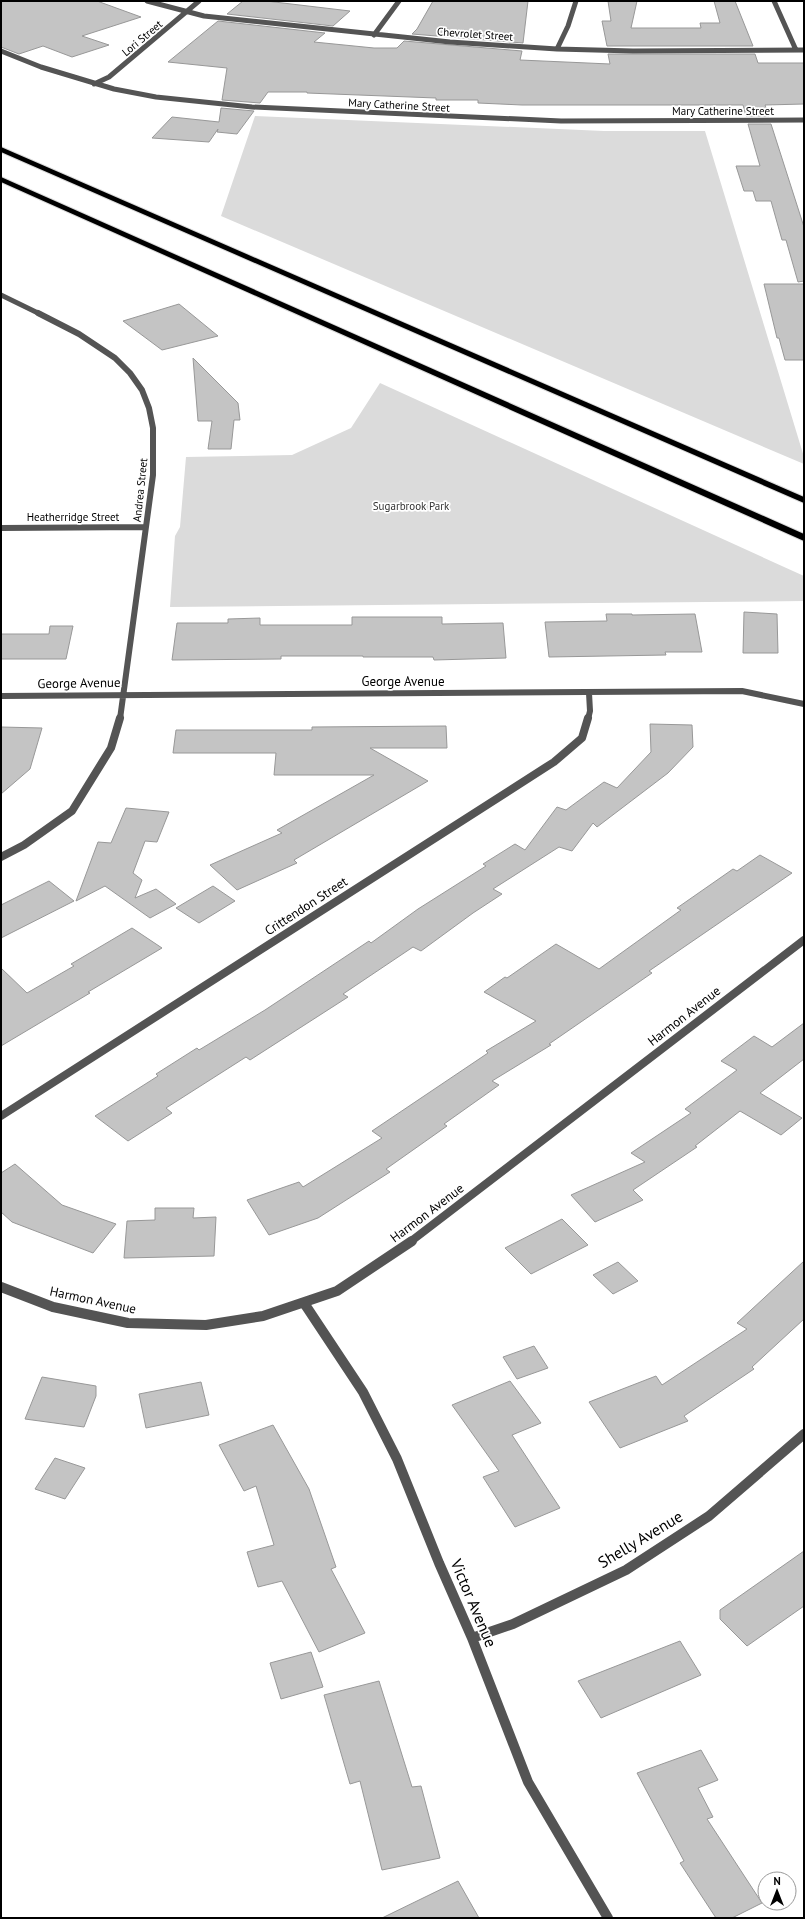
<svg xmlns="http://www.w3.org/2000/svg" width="805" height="1919" viewBox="0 0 805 1919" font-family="'PT Sans',sans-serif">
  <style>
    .green { fill: #dbdbdb }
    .building { fill: #c4c4c4; stroke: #989898 }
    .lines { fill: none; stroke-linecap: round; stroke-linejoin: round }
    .highway-casing { stroke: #dbdbdb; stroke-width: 2 }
    .street-far3 { stroke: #545454; stroke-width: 5 }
    .street-far2 { stroke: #545454; stroke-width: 6 }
    .street-far1 { stroke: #545454; stroke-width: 8 }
    .street { stroke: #545454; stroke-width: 10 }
    .highway { fill: #000; fill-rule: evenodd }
    .labels { text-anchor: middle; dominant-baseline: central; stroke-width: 3.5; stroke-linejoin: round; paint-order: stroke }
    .far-street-label { font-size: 11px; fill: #000; stroke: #fff }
    .far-park-label { font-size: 11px; fill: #323232; stroke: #fff }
    .street-label { font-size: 13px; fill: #000; stroke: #fff }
    .near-street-label { font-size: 16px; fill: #000; stroke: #fff }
  </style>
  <rect width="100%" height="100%" fill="#fff"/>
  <path class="green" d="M 255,116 L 604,131 L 705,131 L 804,457 L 804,464 L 221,216 Z
    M 380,383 L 804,576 L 804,601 L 170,607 L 175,536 L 180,527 L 186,457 L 292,455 L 351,428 Z"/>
  <path class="building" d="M 1,1 L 97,1 L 141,17 L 82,36 L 109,45 L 72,57 L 43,46 L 19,54 L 1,47 Z
    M 243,1 L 266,1 L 350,11 L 333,26 L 227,14 Z
    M 433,1 L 528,1 L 523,43 L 412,34 L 417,29 Z
    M 608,1 L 637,1 L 631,28 L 701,28 L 700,23 L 720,23 L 714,1 L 735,1 L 753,46 L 607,46 L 602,21 L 611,21 Z
    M 218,21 L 325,33 L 314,42 L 374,48 L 397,48 L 404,41 L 522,51 L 520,60 L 610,64 L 608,54 L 755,54 L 758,63 L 804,63 L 804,104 L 765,105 L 769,116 L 746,116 L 743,105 L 522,105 L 478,103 L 478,100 L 436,100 L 436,98 L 307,93 L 307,92 L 268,92 L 260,103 L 222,100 L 227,68 L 168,62 Z
    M 221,108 L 254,111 L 237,134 L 217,132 L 218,129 L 209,142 L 152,138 L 172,117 L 219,122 Z
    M 748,124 L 771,124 L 804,227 L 804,281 L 798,282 L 786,240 L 782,240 L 771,201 L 756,201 L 753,191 L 744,191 L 736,166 L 760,166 Z
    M 764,284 L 804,284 L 804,360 L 785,360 L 779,338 L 777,338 Z
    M 179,304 L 218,336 L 162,350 L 123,321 Z
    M 193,358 L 238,403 L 240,420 L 234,420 L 231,449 L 208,449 L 212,421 L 198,421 Z
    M 744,612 L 777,614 L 778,653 L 743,653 Z
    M 606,614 L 632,614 L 632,615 L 695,614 L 702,652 L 665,652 L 666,655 L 549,657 L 545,622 L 607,621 Z
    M 352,617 L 442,617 L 442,624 L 503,623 L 506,658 L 434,660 L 433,657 L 363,657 L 363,656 L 281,656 L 281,659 L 172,660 L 177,623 L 228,623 L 228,619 L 260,618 L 260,625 L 352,625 Z
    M 50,626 L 73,626 L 66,659 L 1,659 L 1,634 L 49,634 Z
    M 650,724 L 692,725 L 693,747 L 668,773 L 597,827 L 593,823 L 572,851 L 559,847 L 493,889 L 502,894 L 473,913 L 421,951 L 413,947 L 343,994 L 348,997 L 250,1060 L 246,1057 L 166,1108 L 172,1113 L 128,1141 L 95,1116 L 158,1076 L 156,1074 L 197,1048 L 199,1050 L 265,1010 L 369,941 L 371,943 L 418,909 L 486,866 L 483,864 L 515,844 L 525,850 L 557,807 L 566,810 L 604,782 L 617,788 L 651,752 Z
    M 446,726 L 447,748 L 370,748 L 428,781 L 294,860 L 297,863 L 237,890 L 210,865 L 282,833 L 277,830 L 374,775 L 274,775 L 276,753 L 173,753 L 176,730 L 312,730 L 312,727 Z
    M 1,727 L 42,728 L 30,769 L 1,794 Z
    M 126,808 L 169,812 L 157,842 L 145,841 L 133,873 L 142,880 L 135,898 L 156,889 L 176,904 L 150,918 L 105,886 L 76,901 L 98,842 L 111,843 Z
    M 760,855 L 792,873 L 649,971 L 652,973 L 549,1044 L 551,1045 L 492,1081 L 499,1085 L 444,1124 L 447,1126 L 386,1169 L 390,1172 L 318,1218 L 269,1235 L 247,1200 L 299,1182 L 303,1187 L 382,1138 L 372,1131 L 488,1053 L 486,1051 L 536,1021 L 484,992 L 505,977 L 507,978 L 556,944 L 599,969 L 681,910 L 677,908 L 733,869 L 737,871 Z
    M 49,881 L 74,901 L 1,938 L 1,905 Z
    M 213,886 L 235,901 L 199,923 L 176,908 Z
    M 132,928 L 162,948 L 88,992 L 90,993 L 1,1046 L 1,968 L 27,993 L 74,966 L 71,964 Z
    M 804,1023 L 804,1059 L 760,1093 L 802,1118 L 781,1135 L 740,1111 L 695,1146 L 697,1147 L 633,1190 L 643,1200 L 595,1222 L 571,1195 L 645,1162 L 631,1153 L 691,1113 L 685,1109 L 737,1070 L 721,1061 L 754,1036 L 772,1047 Z
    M 15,1164 L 62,1205 L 116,1224 L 93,1253 L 12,1222 L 1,1212 L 1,1173 Z
    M 155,1208 L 194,1208 L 193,1218 L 216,1217 L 214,1256 L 124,1258 L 127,1221 L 155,1220 Z
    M 562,1219 L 588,1245 L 531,1274 L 505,1248 Z
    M 804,1261 L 804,1319 L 752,1367 L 754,1369 L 684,1416 L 688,1421 L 620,1448 L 589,1402 L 656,1376 L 662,1385 L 747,1329 L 737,1323 Z
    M 618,1262 L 638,1281 L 613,1294 L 593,1275 Z
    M 534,1346 L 548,1368 L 517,1379 L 503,1357 Z
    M 42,1377 L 96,1386 L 96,1396 L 84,1427 L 25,1419 Z
    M 510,1381 L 541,1423 L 512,1435 L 560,1508 L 515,1527 L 483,1477 L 499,1471 L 452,1405 Z
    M 201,1382 L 209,1415 L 146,1428 L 139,1394 Z
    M 273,1425 L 309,1489 L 336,1567 L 331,1569 L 365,1633 L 319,1652 L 282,1581 L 258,1587 L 247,1552 L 274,1545 L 256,1486 L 244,1491 L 219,1445 Z
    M 55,1458 L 85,1468 L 65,1499 L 35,1489 Z
    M 804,1551 L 804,1606 L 747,1646 L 720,1619 L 720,1610 Z
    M 680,1641 L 701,1675 L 601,1718 L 578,1681 Z
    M 311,1652 L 323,1687 L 281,1699 L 270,1663 Z
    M 379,1681 L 412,1787 L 421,1786 L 440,1858 L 382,1870 L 360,1781 L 350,1784 L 324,1695 Z
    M 701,1750 L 718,1780 L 698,1788 L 713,1817 L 707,1819 L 762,1903 L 732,1918 L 716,1918 L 680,1863 L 684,1861 L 637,1773 Z
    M 458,1881 L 479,1918 L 382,1918 Z"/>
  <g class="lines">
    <defs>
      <path id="highway" d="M 1,147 L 804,497 L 804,503 L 1,152 Z
        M 1,177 L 804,534 L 804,541 L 1,182 Z"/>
    </defs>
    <use href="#highway" class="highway-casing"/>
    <path class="street-far3" d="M 147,1 L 204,16 L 450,42 L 557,49 L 633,51 L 804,50
      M 774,1 L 796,50
      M 374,35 L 399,1
      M 557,49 L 568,26 L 576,1
      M 1,51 L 41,67 L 114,89 L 156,97 L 252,107 L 561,121 L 804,120
      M 94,84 L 109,77 L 199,1
      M 1,295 L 40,314"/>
    <path class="street-far2" d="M 38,313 L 79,334 L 115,358 L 130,373 L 142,390 L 149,408 L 153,428 L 153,475 L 120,719
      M 1,528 L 146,527
      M 1,696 L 742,691 L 804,704
      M 588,719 L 590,711 L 589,693"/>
    <path class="street-far1" d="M 1,857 L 24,845 L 72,811 L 111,748 L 120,718
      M 1,1116 L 554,762 L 582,738 L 588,718
      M 410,1242 L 804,940"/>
    <path class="street" d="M 1,1287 L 53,1307 L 128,1323 L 206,1325 L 263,1316 L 337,1291 L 412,1241
      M 304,1303 L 363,1392 L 397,1459 L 439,1563 L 472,1638 L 528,1782 L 608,1918
      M 472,1638 L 513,1624 L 626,1570 L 709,1516 L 804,1434"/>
    <use href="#highway" class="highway"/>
  </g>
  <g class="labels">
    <g class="far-street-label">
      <text transform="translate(475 34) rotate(4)">Chevrolet Street</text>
      <text transform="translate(142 38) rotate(-40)">Lori Street</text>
      <text transform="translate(399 105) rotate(3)">Mary Catherine Street</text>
      <text x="723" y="111">Mary Catherine Street</text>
      <text transform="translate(140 490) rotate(-84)">Andrea Street</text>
      <text x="73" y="517">Heatherridge Street</text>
    </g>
    <g class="far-park-label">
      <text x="411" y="506">Sugarbrook Park</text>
    </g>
    <g class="street-label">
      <text x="403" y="681">George Avenue</text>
      <text transform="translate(79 683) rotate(-1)">George Avenue</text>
      <text transform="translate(306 906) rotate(-33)">Crittendon Street</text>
      <text transform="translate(684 1016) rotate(-38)">Harmon Avenue</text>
      <text transform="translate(427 1213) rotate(-37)">Harmon Avenue</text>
      <text transform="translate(93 1300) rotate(12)">Harmon Avenue</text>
    </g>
    <g class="near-street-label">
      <text transform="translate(640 1539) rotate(-31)">Shelly Avenue</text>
      <text transform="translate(474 1603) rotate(67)">Victor Avenue</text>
    </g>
  </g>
  <rect width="805" height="1919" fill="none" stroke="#000000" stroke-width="4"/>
  <g transform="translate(777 1891)"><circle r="19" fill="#ffffff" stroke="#999999"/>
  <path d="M0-3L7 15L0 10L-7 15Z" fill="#000000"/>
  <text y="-6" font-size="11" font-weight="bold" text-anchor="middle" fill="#000000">N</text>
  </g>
</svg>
